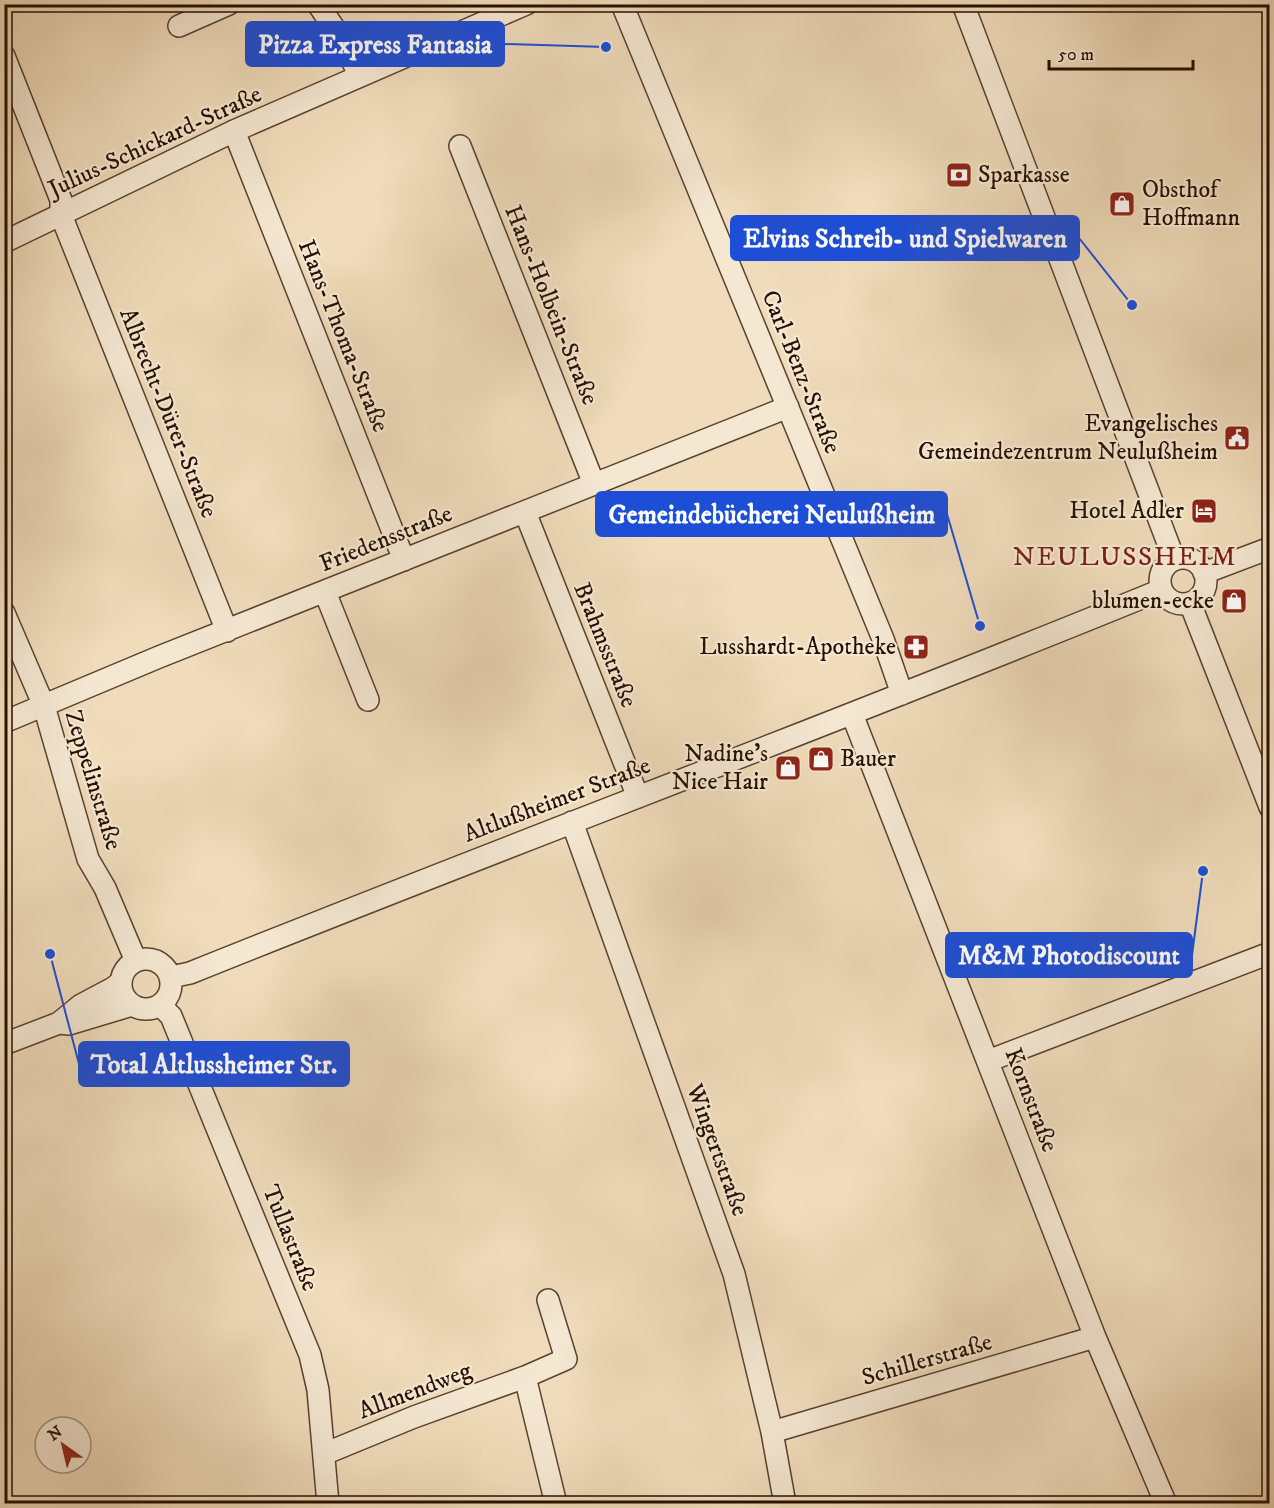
<svg xmlns="http://www.w3.org/2000/svg" width="1274" height="1508" viewBox="0 0 1274 1508" font-family="'IM FELL DW Pica',serif">
  <style>
    .lines { fill: none; stroke-linecap: round; stroke-linejoin: round }
    .minor-casing { stroke: #584230; stroke-width: 24 }
    .minor { stroke: #f5e8d3; stroke-width: 21 }
    .labels { text-anchor: middle; dominant-baseline: central; stroke-width: 4.5; stroke-linejoin: round; paint-order: stroke }
    .street-label { font-size: 24px; fill: #260f01; stroke: #f5e8d3 }
    .poi-label { font-size: 24px; fill: #260f01; stroke: #f5e8d3; text-anchor: end }
    .quarter-label { font-size: 27px; letter-spacing: 1.5px; fill: #7a1f14; stroke: #f5e8d3 }
    .leader { fill: none; stroke: #1d4ed8; stroke-width: 2 }
    .callout-dot { fill: #1d4ed8; stroke: #f5e8d3; stroke-width: 2 }
    .callout { fill: #1d4ed8; stroke: #1d4ed8; stroke-width: 2 }
    .callout-label { font-size: 26px; text-anchor: middle; font-weight: bold; fill: #fff }
  </style>
  <rect width="100%" height="100%" fill="#f0dcbb"/>
  <filter id="stains"><feTurbulence type="fractalNoise" baseFrequency=".00333" numOctaves="4"/><feColorMatrix values="0 0 0 0 .2 0 0 0 0 .09 0 0 0 0 .02 0 0 0 .5 -.17"/></filter>
  <radialGradient id="worn" r=".72"><stop offset=".6" stop-color="#630" stop-opacity="0"/><stop offset="1" stop-color="#630" stop-opacity=".3"/></radialGradient>
  <g class="lines">
    <defs>
      <path id="minor" d="M 318,4 L 344,43 L 359,75
        M 622,4 L 883,639 L 902,694
        M 963,4 L 1174,559
        M 179,26 L 229,4
        M 4,56 L 61,200 L 61,215 L 227,631
        M 234,131 L 404,560
        M 460,146 L 594,484
        M 4,242 L 234,131 L 526,4
        M 525,512 L 638,797
        M1160 581a23 23 0 1 1 46 0a23 23 0 1 1-46 0Z
        M 1204,573 L 1270,548
        M 325,592 L 368,700
        M 1190,603 L 1270,807
        M 4,613 L 44,706 L 88,859 L 105,888 L 136,961
        M 852,714 L 1095,1337 L 1166,1504
        M 4,722 L 159,657 L 788,407
        M 572,822 L 734,1274 L 772,1432 L 785,1504
        M121 984a25 25 0 1 1 50 0a25 25 0 1 1-50 0Z
        M 171,977 L 190,973 C 513,843 839,722 1161,590
        M 160,1005 L 171,1016 L 310,1355 L 318,1390 L 328,1504
        M 59,1023 L 69,1024 L 132,1005
        M 4,1044 L 59,1023 L 81,1005 L 113,988 L 121,982
        M 988,1061 L 1270,953
        M 525,1377 L 556,1504
        M 772,1432 L 1095,1337
        M 324,1454 L 414,1417 L 525,1377 L 566,1359 L 548,1300"/>
    </defs>
    <use href="#minor" class="minor-casing"/>
    <use href="#minor" class="minor"/>
  </g>
  <defs>
    <symbol id="bank-square" viewBox="-11 -11 22 22"><rect x="-9" y="-9" width="18" height="18" rx="4" fill="#8f2418" stroke="#f5e8d3"/><path d="M-6-4H6V4H-6ZM0-2.3a2.3 2.3 0 1 0 0 4.6a2.3 2.3 0 1 0 0-4.6Z" fill="#fff"/></symbol>
    <symbol id="shop-square" viewBox="-11 -11 22 22"><rect x="-9" y="-9" width="18" height="18" rx="4" fill="#8f2418" stroke="#f5e8d3"/><path d="M-5-2.5h2.3a2.7 3.5 0 0 1 5.4 0H5L5.5 6h-11ZM-1.5-2.5h3a1.5 2.3 0 0 0-3 0Z" fill="#fff"/></symbol>
    <symbol id="civic-square" viewBox="-11 -11 22 22"><rect x="-9" y="-9" width="18" height="18" rx="4" fill="#8f2418" stroke="#f5e8d3"/><path d="M-.6-6.5H3V-4.5H.6V-3L4-1V1h2V6H-6V1h2V-1L-.6-3ZM-1.2 2.5V6h2.4V2.5Z" fill="#fff"/></symbol>
    <symbol id="hotel-square" viewBox="-11 -11 22 22"><rect x="-9" y="-9" width="18" height="18" rx="4" fill="#8f2418" stroke="#f5e8d3"/><path d="M-6-4.5h1.5V1H6V5H4.5V3h-9V5H-6ZM-4 0a1.8 1.8 0 1 1 3.6 0ZM.5 0V-2.5h3Q6-2.5 6 0Z" fill="#fff"/></symbol>
    <symbol id="pharmacy-square" viewBox="-11 -11 22 22"><rect x="-9" y="-9" width="18" height="18" rx="4" fill="#8f2418" stroke="#f5e8d3"/><path d="M-2-6h4v4h4v4h-4v4h-4v-4h-4v-4h4Z" fill="#fff"/></symbol>
  </defs>
  <g fill-rule="evenodd">
    <use href="#bank-square" x="944" y="160" width="30" height="30"/>
    <use href="#shop-square" x="1107" y="189" width="30" height="30"/>
    <use href="#civic-square" x="1222" y="423" width="30" height="30"/>
    <use href="#hotel-square" x="1189" y="496" width="30" height="30"/>
    <use href="#shop-square" x="1219" y="586" width="30" height="30"/>
    <use href="#pharmacy-square" x="901" y="632" width="30" height="30"/>
    <use href="#shop-square" x="806" y="744" width="30" height="30"/>
    <use href="#shop-square" x="773" y="753" width="30" height="30"/>
  </g>
  <g class="labels">
    <g class="street-label">
      <text transform="translate(155 142) rotate(-25)">Julius-Schickard-Straße</text>
      <text transform="translate(551 305) rotate(68)">Hans-Holbein-Straße</text>
      <text transform="translate(343 336) rotate(68)">Hans-Thoma-Straße</text>
      <text transform="translate(801 372) rotate(68)">Carl-Benz-Straße</text>
      <text transform="translate(168 413) rotate(68)">Albrecht-Dürer-Straße</text>
      <text transform="translate(386 539) rotate(-22)">Friedensstraße</text>
      <text transform="translate(605 645) rotate(68)">Brahmsstraße</text>
      <text transform="translate(93 780) rotate(73)">Zeppelinstraße</text>
      <text transform="translate(557 800) rotate(-21)">Altlußheimer Straße</text>
      <text transform="translate(1031 1100) rotate(69)">Kornstraße</text>
      <text transform="translate(717 1150) rotate(70)">Wingertstraße</text>
      <text transform="translate(290 1238) rotate(68)">Tullastraße</text>
      <text transform="translate(927 1360) rotate(-16)">Schillerstraße</text>
      <text transform="translate(415 1391) rotate(-21)">Allmendweg</text>
    </g>
    <g class="poi-label">
      <text x="978" y="175" text-anchor="start">Sparkasse</text>
      <text x="1142" y="190" text-anchor="start">Obsthof<tspan x="1142" dy="28">Hoffmann</tspan></text>
      <text x="1218" y="424">Evangelisches<tspan x="1218" dy="28">Gemeindezentrum Neulußheim</tspan></text>
      <text x="1184" y="511">Hotel Adler</text>
      <text x="1214" y="601">blumen-ecke</text>
      <text x="896" y="647">Lusshardt-Apotheke</text>
      <text x="768" y="754">Nadine's<tspan x="768" dy="28">Nice Hair</tspan></text>
      <text x="840" y="759" text-anchor="start">Bauer</text>
    </g>
    <g class="quarter-label">
      <text x="1125" y="557">NEULUSSHEIM</text>
    </g>
  </g>
  <path class="leader" d="M606 47L504 44M1132 305L1079 238M980 626L947 514M1203 871L1192 955M50 954L79 1064"/>
  <g class="callout-dot">
    <circle cx="606" cy="47" r="6"/>
    <circle cx="1132" cy="305" r="6"/>
    <circle cx="980" cy="626" r="6"/>
    <circle cx="1203" cy="871" r="6"/>
    <circle cx="50" cy="954" r="6"/>
  </g>
  <g class="callout">
    <rect x="246" y="22" width="258" height="44" rx="6"/>
    <rect x="731" y="216" width="348" height="44" rx="6"/>
    <rect x="596" y="492" width="351" height="44" rx="6"/>
    <rect x="946" y="933" width="246" height="44" rx="6"/>
    <rect x="79" y="1042" width="270" height="44" rx="6"/>
  </g>
  <g class="callout-label">
    <text x="375" y="53">Pizza Express Fantasia</text>
    <text x="905" y="247">Elvins Schreib- und Spielwaren</text>
    <text x="772" y="523">Gemeindebücherei Neulußheim</text>
    <text x="1069" y="964">M&amp;M Photodiscount</text>
    <text x="214" y="1073">Total Altlussheimer Str.</text>
  </g>
  <rect width="1274" height="1508" fill="none" stroke="#f0dcbb" stroke-width="24"/>
  <rect x="6" y="6" width="1262" height="1496" fill="none" stroke="#260f01" stroke-width="3"/>
  <rect x="12" y="12" width="1250" height="1484" fill="none" stroke="#260f01" stroke-width="1.5"/>
  <g transform="translate(63 1445) rotate(326)"><circle r="28" fill="#f5e8d3" stroke="#a2917f" stroke-width="1.5"/>
  <path d="M0-4.5L10 22L0 15L-10 22Z" fill="#8f2418"/>
  <text y="-9" font-size="16" font-weight="bold" text-anchor="middle" fill="#260f01">N</text>
  </g>
  <path d="M1049 60v9h144v-9" fill="none" stroke="#260f01" stroke-width="3"/>
  <text x="1058" y="60" font-size="18" fill="#260f01" stroke="#f5e8d3" stroke-width="4.5" paint-order="stroke">50 m</text>
  <rect width="100%" height="100%" filter="url(#stains)"/>
  <rect width="100%" height="100%" fill="url(#worn)"/>
</svg>
